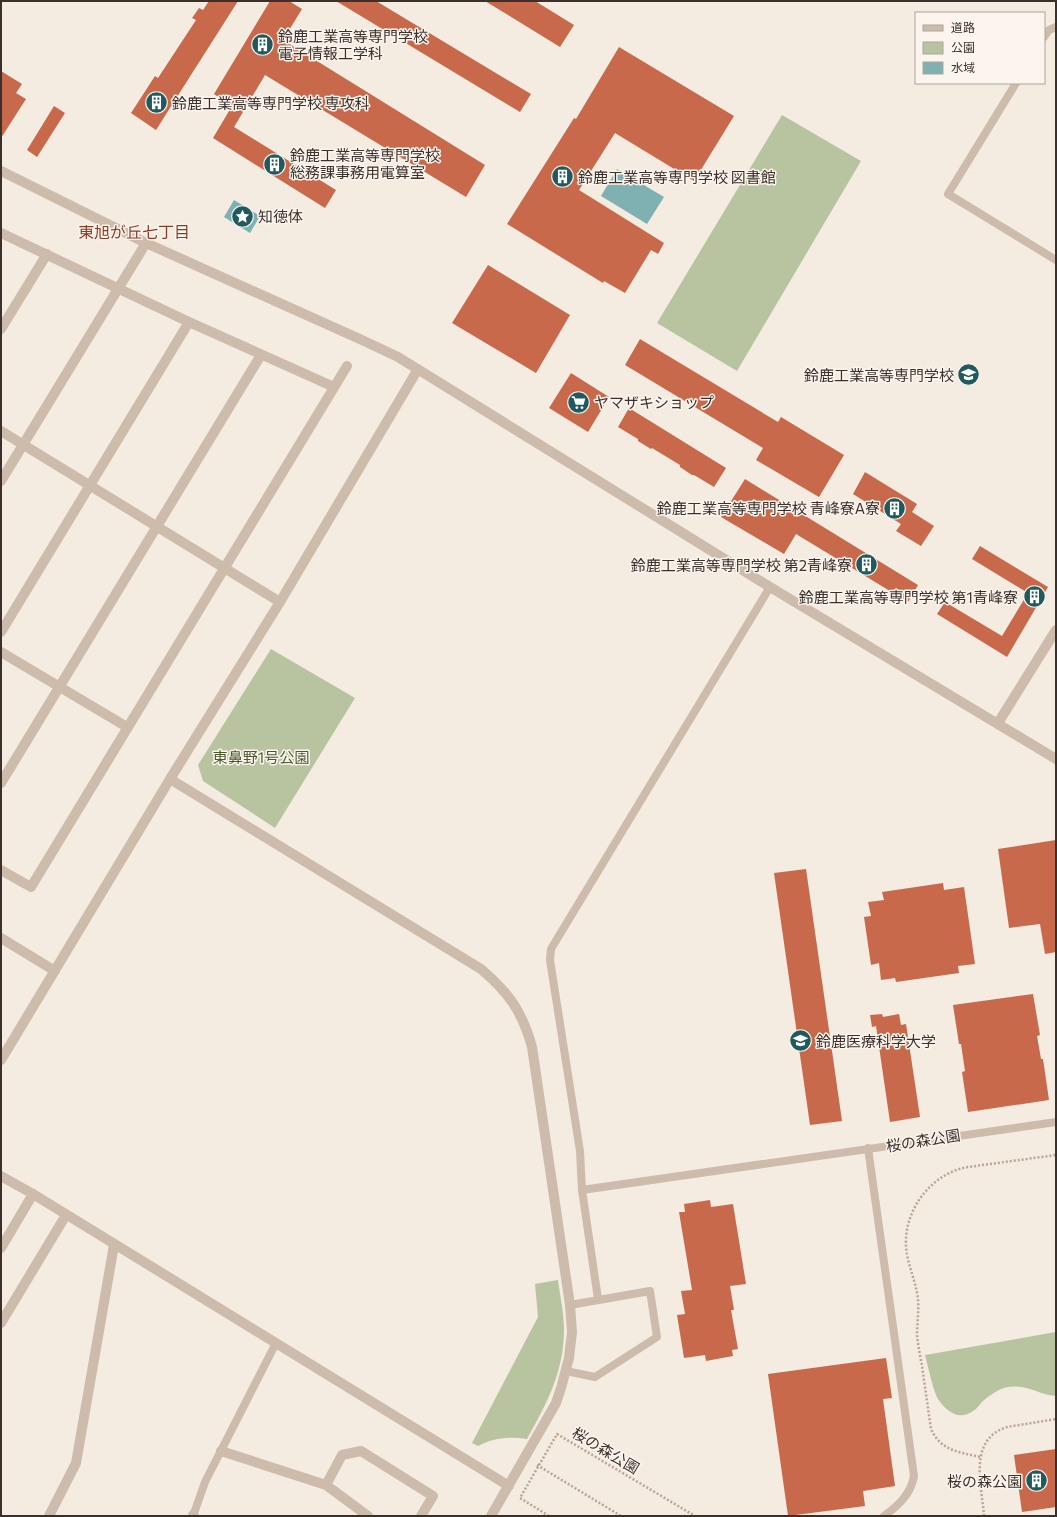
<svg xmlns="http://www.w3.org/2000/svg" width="1057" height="1517" viewBox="0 0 1057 1517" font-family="Commissioner,'Noto Sans JP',sans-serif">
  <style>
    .green { fill: #b8c4a0 }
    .water { fill: #7fb0b2 }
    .building { fill: #c8694b }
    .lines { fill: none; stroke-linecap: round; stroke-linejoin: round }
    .path { stroke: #b9a596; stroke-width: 2.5; stroke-dasharray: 2 2; stroke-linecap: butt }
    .service { stroke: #cdbbac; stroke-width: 8 }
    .minor { stroke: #cdbbac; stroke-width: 10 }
    .tertiary { stroke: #cdbbac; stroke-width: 10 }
    .labels { text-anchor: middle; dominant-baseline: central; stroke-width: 3; stroke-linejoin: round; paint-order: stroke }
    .poi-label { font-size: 15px; fill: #3b302b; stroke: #fbf5ee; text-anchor: start }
    .park-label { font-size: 15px; fill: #4a5a2e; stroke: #fbf5ee }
    .street-label { font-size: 15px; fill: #3b302b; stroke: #fbf5ee }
    .neighbourhood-label { font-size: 16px; fill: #8c3b22; stroke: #fbf5ee }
  </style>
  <rect width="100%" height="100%" fill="#f4ebe1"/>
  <path class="green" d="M 782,115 L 861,161 L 737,371 L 657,323 Z
    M 271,649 L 355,698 L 275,828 L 203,781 L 198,765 Z
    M 558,1280 C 560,1296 564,1313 564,1329 C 564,1372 547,1403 527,1439 C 509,1436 493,1438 478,1446 L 472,1443 L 538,1317 L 535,1284 Z
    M 1056,1332 L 1056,1396 C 1039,1395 1027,1384 1008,1387 C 1000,1388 988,1396 982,1402 C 979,1405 977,1409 973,1411 C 959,1421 947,1412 938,1399 C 933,1390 928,1366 925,1355 Z"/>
  <path class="water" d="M 617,169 L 664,197 L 647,224 L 601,196 Z
    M 234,200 L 260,216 L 250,233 L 224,217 Z"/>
  <path class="building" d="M 209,1 L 238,1 L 156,130 L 131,113 L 155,76 L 158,78 L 196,20 L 192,18 L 199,8 L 203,10 Z
    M 270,1 L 289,1 L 302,9 L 283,40 L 485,165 L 466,197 L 265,75 L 234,127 L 336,190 L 325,208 L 213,138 L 232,106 L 214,94 Z
    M 336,1 L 376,1 L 531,94 L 520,112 Z
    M 485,1 L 535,1 L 574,25 L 560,47 Z
    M 619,47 L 734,116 L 694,181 L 615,133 L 579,190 L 664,243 L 658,254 L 651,250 L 625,293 L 604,281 L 603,283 L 507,224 L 574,118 L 576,119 Z
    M 1,71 L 22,84 L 16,93 L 26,99 L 1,138 Z
    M 54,106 L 65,113 L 37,157 L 27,150 Z
    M 488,265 L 570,315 L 536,373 L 452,323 Z
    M 640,339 L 778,422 L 781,417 L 844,455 L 819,497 L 756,460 L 763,448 L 625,365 Z
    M 571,373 L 609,397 L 588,432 L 549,408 Z
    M 629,408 L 726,468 L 714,487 L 694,475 L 692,475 L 680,467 L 680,465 L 652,448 L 651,449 L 638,441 L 638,439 L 618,427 Z
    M 865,472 L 917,504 L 912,512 L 934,526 L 921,546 L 896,531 L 901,524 L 853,494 Z
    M 745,479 L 918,585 L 908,602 L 796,534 L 784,554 L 721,517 Z
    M 980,546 L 1048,587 L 1007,657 L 937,614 L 945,602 L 1002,636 L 1028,593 L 972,559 Z
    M 1056,840 L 1056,952 L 1045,954 L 1040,924 L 1009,928 L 998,849 Z
    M 806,869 L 842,1121 L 810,1125 L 774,873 Z
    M 943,883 L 944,890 L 964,887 L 975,964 L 958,966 L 959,973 L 896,982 L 895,978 L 881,980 L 879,963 L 871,965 L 864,917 L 871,916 L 868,902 L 884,900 L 882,892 Z
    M 1033,994 L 1040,1035 L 1037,1036 L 1041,1059 L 1043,1059 L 1049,1100 L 968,1112 L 962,1072 L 965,1071 L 961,1044 L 959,1044 L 953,1005 Z
    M 882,1014 L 883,1017 L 899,1014 L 901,1025 L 906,1024 L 920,1117 L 890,1122 L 876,1026 L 872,1027 L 870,1015 Z
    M 710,1200 L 711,1207 L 733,1204 L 746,1284 L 730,1286 L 734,1310 L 731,1310 L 738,1349 L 732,1350 L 733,1356 L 706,1361 L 705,1355 L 684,1358 L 677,1315 L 685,1314 L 681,1291 L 692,1290 L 679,1212 L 685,1212 L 684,1204 Z
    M 886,1358 L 892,1398 L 883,1399 L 895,1486 L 863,1491 L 865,1506 L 788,1516 L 768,1374 Z
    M 1056,1449 L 1056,1507 L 1022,1512 L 1014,1455 Z"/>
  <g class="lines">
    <path class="path" d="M 980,1457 C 959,1452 941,1451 931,1429 C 928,1408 925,1387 922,1366 C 920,1356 918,1345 917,1335 C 917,1323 919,1311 918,1299 C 916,1281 907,1264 906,1246 C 904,1209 932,1173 968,1167 L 1056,1155
      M 537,1465 L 621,1516
      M 549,1516 L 520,1498 L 557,1434 L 695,1516
      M 984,1516 C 982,1487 968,1442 1004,1428 C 1009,1426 1014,1426 1019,1425 C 1032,1423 1044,1421 1056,1419"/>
    <path class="service" d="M 1044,37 L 1049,30 L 1056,27
      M 1016,83 L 948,194 L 1056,260
      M 868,1148 L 914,1476 C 911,1494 898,1506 884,1516
      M 582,1190 L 1056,1122
      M 598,1299 L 582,1190 L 580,1151 L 550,960 L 551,949 L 557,939 L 770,587
      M 566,1371 L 595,1377 L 657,1337 L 650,1291 L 570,1305
      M 193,1516 L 205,1482 L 276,1343"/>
    <path class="minor" d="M 1,233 L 189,322 L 334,387
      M 1,329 L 47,254
      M 1,431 L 280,602
      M 1,481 L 146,243
      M 1,632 L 189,322
      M 1,652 L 127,727
      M 998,723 L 1056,630
      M 1,783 L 261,355
      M 1,870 L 31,887 L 347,366
      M 1,1248 L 33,1194
      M 1,1323 L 66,1215
      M 221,1451 L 326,1485 L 368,1516
      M 326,1485 L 342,1455 L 361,1451 L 433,1496 L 421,1516
      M 193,1515 L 194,1516
      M 49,1516 L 76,1463 L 114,1245"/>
    <path class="tertiary" d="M 1,171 L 146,243 L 362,340 L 398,357 L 770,587 L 1056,759
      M 418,369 L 280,602 L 170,779 L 481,969 C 509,993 522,1011 532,1047 L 570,1305 L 572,1332 L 569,1358 L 561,1388 L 556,1403 L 491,1516
      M 1,938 L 55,971
      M 1,1060 L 170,779
      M 1,1176 L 33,1194 L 509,1486"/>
  </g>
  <defs>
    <symbol id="building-disc" viewBox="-11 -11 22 22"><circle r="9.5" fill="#1f5a5e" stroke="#fbf5ee"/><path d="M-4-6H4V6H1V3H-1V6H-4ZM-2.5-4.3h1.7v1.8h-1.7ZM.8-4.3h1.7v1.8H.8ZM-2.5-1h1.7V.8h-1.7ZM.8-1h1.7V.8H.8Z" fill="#fff"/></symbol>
    <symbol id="sight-disc" viewBox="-11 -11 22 22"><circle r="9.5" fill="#1f5a5e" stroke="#fbf5ee"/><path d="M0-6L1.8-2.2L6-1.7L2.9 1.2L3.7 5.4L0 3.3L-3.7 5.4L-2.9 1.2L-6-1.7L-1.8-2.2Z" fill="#fff"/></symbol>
    <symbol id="school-disc" viewBox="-11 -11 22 22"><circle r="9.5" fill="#1f5a5e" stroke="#fbf5ee"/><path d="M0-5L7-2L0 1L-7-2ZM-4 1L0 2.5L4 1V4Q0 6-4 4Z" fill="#fff"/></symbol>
    <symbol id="supermarket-disc" viewBox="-11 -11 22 22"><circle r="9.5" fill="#1f5a5e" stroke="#fbf5ee"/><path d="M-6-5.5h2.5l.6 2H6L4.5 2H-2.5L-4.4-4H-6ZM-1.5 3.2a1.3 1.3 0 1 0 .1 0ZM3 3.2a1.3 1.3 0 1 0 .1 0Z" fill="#fff"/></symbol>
    <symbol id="university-disc" viewBox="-11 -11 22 22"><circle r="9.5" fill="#1f5a5e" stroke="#fbf5ee"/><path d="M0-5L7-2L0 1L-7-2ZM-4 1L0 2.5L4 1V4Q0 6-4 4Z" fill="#fff"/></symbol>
  </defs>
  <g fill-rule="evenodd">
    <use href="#building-disc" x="250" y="32" width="25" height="25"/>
    <use href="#building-disc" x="144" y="90" width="25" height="25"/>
    <use href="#building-disc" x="262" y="152" width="25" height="25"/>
    <use href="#building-disc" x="550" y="164" width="25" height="25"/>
    <use href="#sight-disc" x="230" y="204" width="25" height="25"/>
    <use href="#school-disc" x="956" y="362" width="25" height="25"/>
    <use href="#supermarket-disc" x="566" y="390" width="25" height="25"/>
    <use href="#building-disc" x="882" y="496" width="25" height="25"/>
    <use href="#building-disc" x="854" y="552" width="25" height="25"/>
    <use href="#building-disc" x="1022" y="584" width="25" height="25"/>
    <use href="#university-disc" x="788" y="1028" width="25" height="25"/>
    <use href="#building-disc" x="1024" y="1468" width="25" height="25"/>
  </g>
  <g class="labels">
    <g class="poi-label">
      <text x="278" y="36">鈴鹿工業高等専門学校<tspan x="278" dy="17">電子情報工学科</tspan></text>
      <text x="172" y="103">鈴鹿工業高等専門学校 専攻科</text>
      <text x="290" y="155">鈴鹿工業高等専門学校<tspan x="290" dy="17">総務課事務用電算室</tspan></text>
      <text x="578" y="177">鈴鹿工業高等専門学校 図書館</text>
      <text x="258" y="216">知徳体</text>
      <text x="954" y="375" text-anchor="end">鈴鹿工業高等専門学校</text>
      <text x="594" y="402">ヤマザキショップ</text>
      <text x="880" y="508" text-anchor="end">鈴鹿工業高等専門学校 青峰寮A寮</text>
      <text x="852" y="565" text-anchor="end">鈴鹿工業高等専門学校 第2青峰寮</text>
      <text x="1018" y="597" text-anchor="end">鈴鹿工業高等専門学校 第1青峰寮</text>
      <text x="816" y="1041">鈴鹿医療科学大学</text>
      <text x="1022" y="1481" text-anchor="end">桜の森公園</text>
    </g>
    <g class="park-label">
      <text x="261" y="757">東鼻野1号公園</text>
    </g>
    <g class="street-label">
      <text transform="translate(923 1140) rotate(-9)">桜の森公園</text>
      <text transform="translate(606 1450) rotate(31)">桜の森公園</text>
    </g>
    <g class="neighbourhood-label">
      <text x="134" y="231">東旭が丘七丁目</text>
    </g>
  </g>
  <rect width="1057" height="1517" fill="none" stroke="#3b302b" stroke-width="4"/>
  <rect x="915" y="12" width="130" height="72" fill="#fbf5ee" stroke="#aea6a0"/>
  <rect x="923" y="25" width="20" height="6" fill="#cdbbac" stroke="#aea6a0"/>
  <text x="951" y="32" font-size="12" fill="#3b302b">道路</text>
  <rect x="923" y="42" width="20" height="12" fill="#b8c4a0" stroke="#aea6a0"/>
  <text x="951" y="52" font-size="12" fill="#3b302b">公園</text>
  <rect x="923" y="62" width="20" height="12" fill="#7fb0b2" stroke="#aea6a0"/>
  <text x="951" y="72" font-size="12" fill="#3b302b">水域</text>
</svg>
